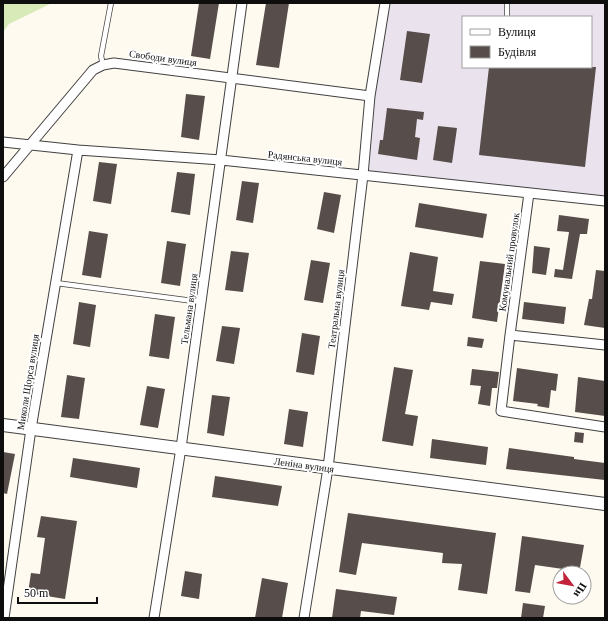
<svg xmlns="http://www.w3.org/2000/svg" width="608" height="621" viewBox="0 0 608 621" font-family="Georgia,serif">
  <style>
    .industrial { fill: #eae2ed; fill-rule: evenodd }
    .green { fill: #d7eab7 }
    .building { fill: #574d4a }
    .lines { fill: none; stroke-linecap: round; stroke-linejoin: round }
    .service-casing { stroke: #414141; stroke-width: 6 }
    .minor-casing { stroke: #414141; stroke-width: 11 }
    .tertiary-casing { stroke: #414141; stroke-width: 14 }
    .service { stroke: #fff; stroke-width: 4.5 }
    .minor { stroke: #fff; stroke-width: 9 }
    .tertiary { stroke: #fff; stroke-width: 12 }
    .labels { text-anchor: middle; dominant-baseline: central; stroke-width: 4; stroke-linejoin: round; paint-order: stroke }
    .street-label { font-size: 10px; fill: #0e0e0e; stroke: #fff }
  </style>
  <rect width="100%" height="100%" fill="#fffaef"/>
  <path class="industrial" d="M 385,3 L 605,3 L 605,201 L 363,175 ZM 463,17 L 591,17 L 591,67 L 463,67 Z"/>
  <path class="green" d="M 3,3 L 52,3 L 9,24 L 3,32 Z"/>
  <path class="building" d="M 199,3 L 219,3 L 210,59 L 191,56 Z
    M 266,3 L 289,3 L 279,68 L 256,65 Z
    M 407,31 L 430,34 L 422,83 L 400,80 Z
    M 489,67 L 596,67 L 585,167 L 479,155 Z
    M 186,94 L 205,96 L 199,140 L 181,137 Z
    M 387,108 L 424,112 L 423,120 L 417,119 L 415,137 L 420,138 L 417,160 L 378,154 L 380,140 L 383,140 Z
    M 438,126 L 457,128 L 452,163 L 433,160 Z
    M 99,162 L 117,164 L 111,204 L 93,201 Z
    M 177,172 L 195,174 L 190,215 L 171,212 Z
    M 242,181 L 259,183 L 253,223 L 236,220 Z
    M 324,192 L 341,195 L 334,233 L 317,229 Z
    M 419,203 L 487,214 L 483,238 L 415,227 Z
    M 559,215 L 589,219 L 587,234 L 580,234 L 572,279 L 554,277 L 555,269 L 563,270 L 569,232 L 557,231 Z
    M 89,231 L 108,234 L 101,278 L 82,275 Z
    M 167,241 L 186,244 L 180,286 L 161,283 Z
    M 534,246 L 550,248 L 546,275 L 532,273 Z
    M 231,251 L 249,253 L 243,292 L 225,290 Z
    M 410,252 L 438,257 L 433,291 L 454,294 L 452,305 L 431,302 L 429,310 L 401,306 Z
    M 311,260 L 330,263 L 323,303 L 304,300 Z
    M 480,261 L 505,264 L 497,322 L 472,318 Z
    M 596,270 L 605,271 L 605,328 L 584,325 L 589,299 L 592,299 Z
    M 79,302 L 96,305 L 90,347 L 73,344 Z
    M 524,302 L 566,307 L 564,324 L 522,319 Z
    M 155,314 L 175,317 L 169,359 L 149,356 Z
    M 222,326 L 240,328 L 234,364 L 216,361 Z
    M 302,333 L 320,336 L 314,375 L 296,372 Z
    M 468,337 L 484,339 L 482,348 L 467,346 Z
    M 394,367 L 413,370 L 405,414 L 418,416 L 413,446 L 382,441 Z
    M 517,368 L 558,374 L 556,391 L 551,390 L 549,408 L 537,406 L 538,404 L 513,401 Z
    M 472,369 L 499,372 L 497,388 L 492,388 L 490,406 L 478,404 L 481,386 L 470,385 Z
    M 67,375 L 85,378 L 79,419 L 61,417 Z
    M 578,377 L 605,381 L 605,416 L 575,412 Z
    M 147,386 L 165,389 L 158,428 L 140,425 Z
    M 212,395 L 230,397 L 224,436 L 207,433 Z
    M 289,409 L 308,412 L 303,447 L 284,444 Z
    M 575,432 L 584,433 L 583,443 L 574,442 Z
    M 432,439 L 488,447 L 486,465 L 430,458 Z
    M 509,448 L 574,457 L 574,459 L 605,463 L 605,480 L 506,469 Z
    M 3,452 L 15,454 L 7,494 L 3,493 Z
    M 73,458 L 140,468 L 137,488 L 70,477 Z
    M 215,476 L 282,486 L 278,506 L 212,497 Z
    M 348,513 L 496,533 L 487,594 L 458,590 L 462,564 L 442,563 L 443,553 L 362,543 L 356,575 L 339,572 Z
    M 41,516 L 77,521 L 65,599 L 28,593 L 31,573 L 40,574 L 45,538 L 37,537 Z
    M 522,536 L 584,545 L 579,573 L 563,573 L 563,569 L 535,565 L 530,593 L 515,591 Z
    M 185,571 L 202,574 L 199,599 L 181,596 Z
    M 262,578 L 288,583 L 282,618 L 255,618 Z
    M 336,589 L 397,597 L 394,615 L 361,611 L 360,618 L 332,618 Z
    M 523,603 L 545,606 L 543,618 L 521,618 Z"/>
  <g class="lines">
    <defs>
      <path id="service" d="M 507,17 L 507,3
        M 103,65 L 101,56 L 111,3
        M 56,283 L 201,302"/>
      <path id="minor" d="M 3,142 L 78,150 L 221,160 L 605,201
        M 3,177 L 93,70 L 103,65 L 114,63 L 370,96
        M 510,335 L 529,193
        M 605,345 L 510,335 L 501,411 L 605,427
        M 4,618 L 31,429 L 78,150
        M 154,618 L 181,448 L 242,3
        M 304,618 L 328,468 L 363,175 L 370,96 L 385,3"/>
      <path id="tertiary" d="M 3,425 L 605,504"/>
    </defs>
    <use href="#service" class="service-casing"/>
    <use href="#minor" class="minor-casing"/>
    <use href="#tertiary" class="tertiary-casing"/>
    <use href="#service" class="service"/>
    <use href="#minor" class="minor"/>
    <use href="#tertiary" class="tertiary"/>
  </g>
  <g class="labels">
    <g class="street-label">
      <text transform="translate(163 58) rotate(8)">Свободи вулиця</text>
      <text transform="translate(305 158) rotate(6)">Радянська вулиця</text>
      <text transform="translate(509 262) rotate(-82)">Комунальний провулок</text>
      <text transform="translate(189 309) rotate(-82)">Тельмана вулиця</text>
      <text transform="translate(336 309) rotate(-83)">Театральна вулиця</text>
      <text transform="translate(28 382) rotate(-81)">Миколи Щорса вулиця</text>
      <text transform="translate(304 465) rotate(8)">Леніна вулиця</text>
    </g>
  </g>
  <rect width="608" height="621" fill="none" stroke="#0e0e0e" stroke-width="8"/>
  <rect x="462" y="16" width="130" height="52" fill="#ffffff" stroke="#9f9f9f"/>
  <rect x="470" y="29" width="20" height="6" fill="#ffffff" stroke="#9f9f9f"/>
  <text x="498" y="36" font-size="12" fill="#0e0e0e">Вулиця</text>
  <rect x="470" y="46" width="20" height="12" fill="#574d4a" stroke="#9f9f9f"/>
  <text x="498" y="56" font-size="12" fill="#0e0e0e">Будівля</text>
  <g transform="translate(572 585) rotate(122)"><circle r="19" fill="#ffffff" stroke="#9f9f9f"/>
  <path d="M0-3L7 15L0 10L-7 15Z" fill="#c1233b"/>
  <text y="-6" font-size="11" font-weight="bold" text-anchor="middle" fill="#0e0e0e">Пн</text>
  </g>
  <path d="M18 597v6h79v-6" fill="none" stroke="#0e0e0e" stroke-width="2"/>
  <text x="24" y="597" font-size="12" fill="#0e0e0e" stroke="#ffffff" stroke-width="3" paint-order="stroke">50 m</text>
</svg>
